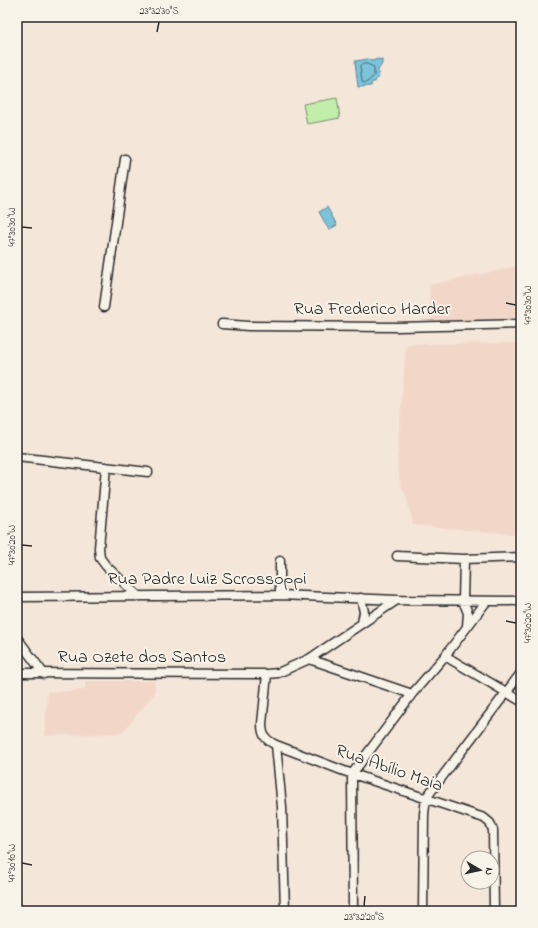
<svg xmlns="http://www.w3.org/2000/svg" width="538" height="928" viewBox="0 0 538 928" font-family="'Indie Flower',sans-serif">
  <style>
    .built { fill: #f2d7c9 }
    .green { fill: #c1eeab; stroke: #768c6b }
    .water { fill: #7bc4dc; stroke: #5b8795 }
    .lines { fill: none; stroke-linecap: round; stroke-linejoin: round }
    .shore { stroke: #4b6872; stroke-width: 1 }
    .minor-casing { stroke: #2b2b2b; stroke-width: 11 }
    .minor { stroke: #f7f3e8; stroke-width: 8 }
    .ticks { fill: none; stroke: #2b2b2b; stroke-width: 1.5 }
    .labels { text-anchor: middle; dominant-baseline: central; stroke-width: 4; stroke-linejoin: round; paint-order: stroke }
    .street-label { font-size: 18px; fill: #2b2b2b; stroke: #f7f3e8 }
    .neatline { fill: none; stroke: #2b2b2b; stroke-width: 1.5 }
    .ticks-label { font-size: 10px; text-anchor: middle; fill: #2b2b2b }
  </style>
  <rect width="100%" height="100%" fill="#f5e6da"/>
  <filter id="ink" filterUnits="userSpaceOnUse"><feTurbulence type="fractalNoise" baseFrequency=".025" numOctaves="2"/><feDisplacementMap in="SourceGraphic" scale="8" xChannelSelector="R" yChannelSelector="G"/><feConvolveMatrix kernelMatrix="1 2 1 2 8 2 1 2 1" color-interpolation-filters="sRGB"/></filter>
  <g filter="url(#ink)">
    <path class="built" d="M 518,266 L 519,319 L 434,322 L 430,317 L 429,285 Z
      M 521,343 L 521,535 L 413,525 L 406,496 L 400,485 L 397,458 L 406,344 Z
      M 85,681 L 155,681 L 155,693 L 122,733 L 45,736 L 47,692 L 85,690 Z"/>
    <path class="green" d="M 337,98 L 340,118 L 307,124 L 303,104 Z"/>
    <path class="water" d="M 368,59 L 372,61 L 378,59 L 382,60 L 382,64 L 378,70 L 379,77 L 376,79 L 375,82 L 372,82 L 371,86 L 358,87 L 355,61 Z
      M 327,207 L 337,225 L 329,230 L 319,212 Z"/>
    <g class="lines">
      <path class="shore" d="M 362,64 L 367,64 L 374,67 L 374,76 L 367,82 L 363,83 L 362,81 L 360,66 Z"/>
      <defs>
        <path id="minor" d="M 104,307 L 125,159
          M 222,324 L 248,326 L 397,327 L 521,324
          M 17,457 L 148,472
          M 106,467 L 99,548 L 100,558 L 106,566 L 137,595
          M 397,556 L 464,559 L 521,557
          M 464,559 L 463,601 L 468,613 L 467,626
          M 280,595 L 280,561
          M 17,597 L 280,595 L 397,600 L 521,601
          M 361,598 L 364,612 L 362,623
          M 17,638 L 44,674
          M 445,656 L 521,701
          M 309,659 L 412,694
          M 17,673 L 267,674 L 278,673 L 309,659 L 397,600
          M 267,674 L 262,724 C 262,736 266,740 276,745 L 344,771 L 484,818 L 490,823 L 493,830 L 494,911
          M 276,745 L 282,807 L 285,911
          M 17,907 L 19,911
          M 353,911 L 352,774 L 412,694 L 445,656 L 486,602
          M 423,911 L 424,814 L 426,798 L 521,673"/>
      </defs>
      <use href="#minor" class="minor-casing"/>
      <use href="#minor" class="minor"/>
    </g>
  </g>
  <path class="ticks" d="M 157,32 L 159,22M 22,227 L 32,228M 506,303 L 516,305M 22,545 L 32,546M 506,621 L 516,623M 22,863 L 32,865M 364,906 L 365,896"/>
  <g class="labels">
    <g class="street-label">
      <text x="372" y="310">Rua Frederico Harder</text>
      <text x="207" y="580">Rua Padre Luiz Scrossoppi</text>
      <text x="142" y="658">Rua Ozete dos Santos</text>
      <text transform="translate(389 769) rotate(19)">Rua Abílio Maia</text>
    </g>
  </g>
  <rect width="538" height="928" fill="none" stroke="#f7f3e8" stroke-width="44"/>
  <g transform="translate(480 870) rotate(99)"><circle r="19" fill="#f7f3e8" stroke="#a5a39c"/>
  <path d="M0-3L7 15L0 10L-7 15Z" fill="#2b2b2b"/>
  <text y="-6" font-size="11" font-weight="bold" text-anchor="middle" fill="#2b2b2b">N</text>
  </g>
  <rect x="22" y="22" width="494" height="884" class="neatline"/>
  <g class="ticks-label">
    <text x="159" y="14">23°32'30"S</text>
    <text transform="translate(11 227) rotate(-90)" y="4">47°30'30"W</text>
    <text transform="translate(527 305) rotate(-90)" y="4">47°30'30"W</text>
    <text transform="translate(11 545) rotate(-90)" y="4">47°30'20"W</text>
    <text transform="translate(527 623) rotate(-90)" y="4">47°30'20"W</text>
    <text transform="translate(11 863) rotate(-90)" y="4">47°30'10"W</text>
    <text x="364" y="920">23°32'20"S</text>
  </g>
</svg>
